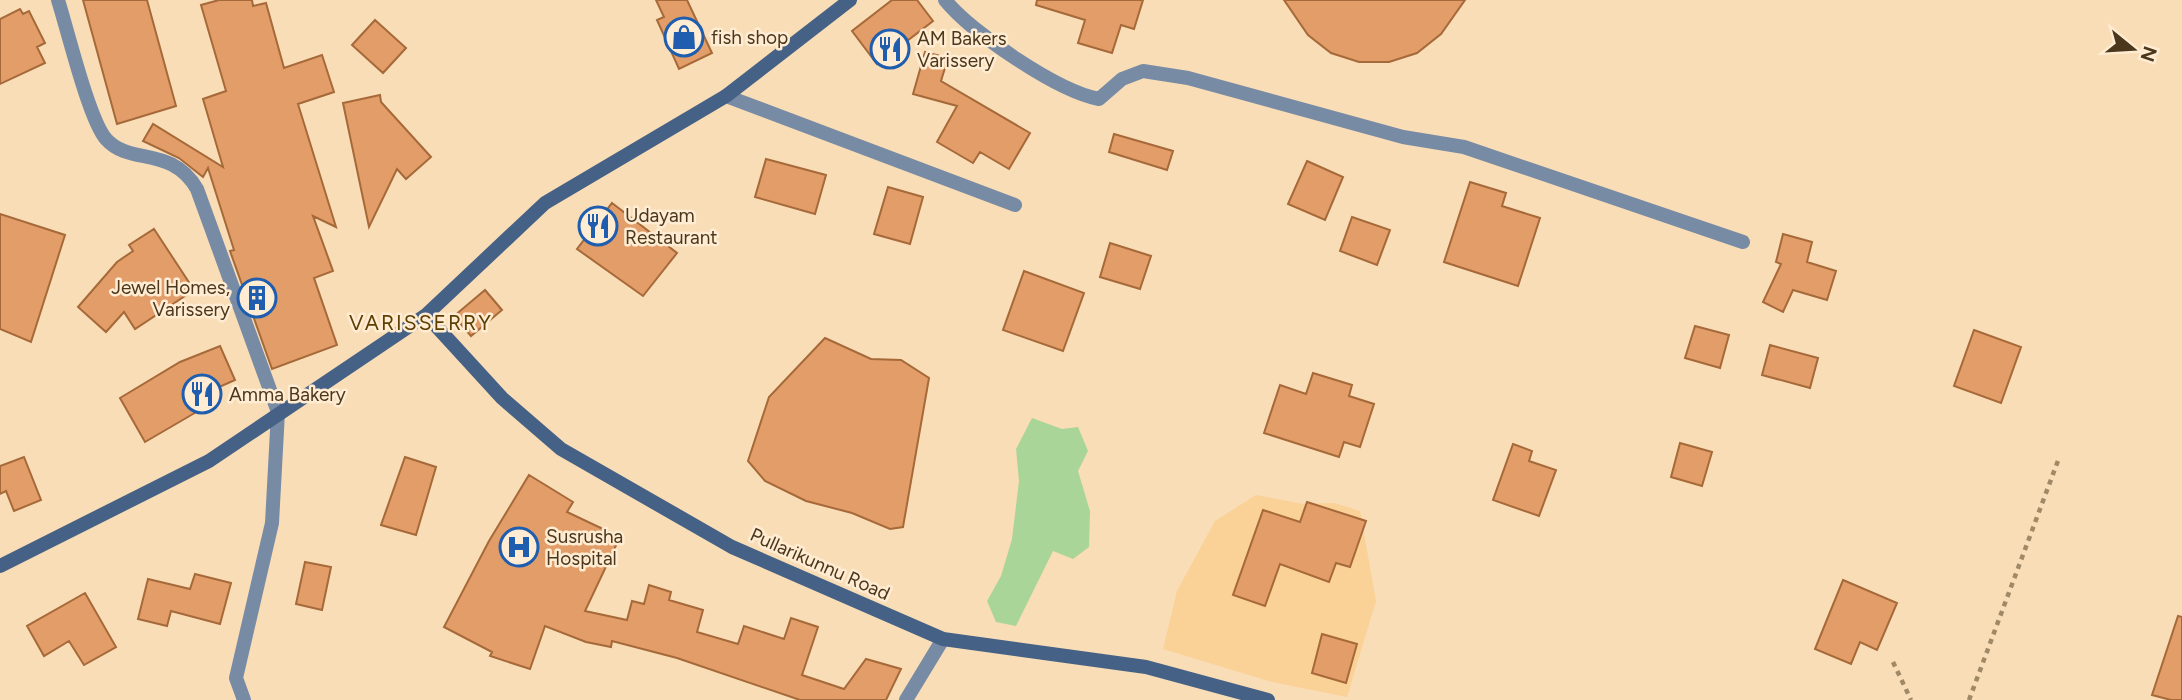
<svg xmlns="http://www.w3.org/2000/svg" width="2182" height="700" viewBox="0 0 2182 700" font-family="Figtree,sans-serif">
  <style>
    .built { fill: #fad196 }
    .green { fill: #aad598 }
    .building { fill: #e29d69; stroke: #a66939; stroke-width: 2 }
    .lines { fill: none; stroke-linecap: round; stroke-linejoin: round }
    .path { stroke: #a08967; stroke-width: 4.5; stroke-dasharray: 5 5; stroke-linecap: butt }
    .minor { stroke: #788ba5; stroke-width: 14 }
    .secondary { stroke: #466186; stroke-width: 14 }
    .labels { text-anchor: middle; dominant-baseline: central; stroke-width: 5; stroke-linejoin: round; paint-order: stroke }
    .poi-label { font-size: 19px; fill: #4b381c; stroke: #ffecd2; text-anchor: start }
    .street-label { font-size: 19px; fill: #4b381c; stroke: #ffecd2 }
    .neighbourhood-label { font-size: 21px; letter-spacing: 2px; fill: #5d3f03; stroke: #ffecd2 }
  </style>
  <rect width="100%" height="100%" fill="#f9ddb6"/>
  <path class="built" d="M 1256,495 L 1303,504 L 1334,503 L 1360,511 L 1376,601 L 1347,697 L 1272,682 L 1163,649 L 1177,591 L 1215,521 Z"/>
  <path class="green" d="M 1032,418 L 1062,429 L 1078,427 L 1088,451 L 1078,471 L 1090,511 L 1089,547 L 1073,559 L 1053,551 L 1016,626 L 996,622 L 987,601 L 1001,576 L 1012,539 L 1019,481 L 1016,449 Z"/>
  <path class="building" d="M 83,0 L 147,0 L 176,106 L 117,124 Z
    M 219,0 L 252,0 L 253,6 L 266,3 L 284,68 L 322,55 L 334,92 L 298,104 L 336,227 L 313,216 L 333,271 L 314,278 L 337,345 L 272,369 L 230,251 L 234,250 L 208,168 L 203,177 L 179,158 L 143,141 L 153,124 L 223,167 L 203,99 L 226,91 L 201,5 Z
    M 656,0 L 687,0 L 712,53 L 679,69 L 657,20 L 664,17 Z
    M 892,0 L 917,0 L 933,21 L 877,64 L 852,31 Z
    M 1037,0 L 1143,0 L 1134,29 L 1121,25 L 1112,53 L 1078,43 L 1085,20 L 1036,5 Z
    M 1284,0 L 1465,0 L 1441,34 L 1417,53 L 1389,62 L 1359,62 L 1331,53 L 1308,35 Z
    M 20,9 L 23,14 L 29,11 L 45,43 L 37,47 L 45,63 L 0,84 L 0,19 Z
    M 375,20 L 406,48 L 383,73 L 352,45 Z
    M 925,52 L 948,58 L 941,81 L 1030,133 L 1009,169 L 980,152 L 973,163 L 937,142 L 957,106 L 913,94 Z
    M 380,95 L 381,102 L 431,157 L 406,179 L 397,169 L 369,227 L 343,103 Z
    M 1114,134 L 1173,151 L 1167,170 L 1109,152 Z
    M 766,159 L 826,175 L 815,214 L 755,197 Z
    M 1307,161 L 1343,177 L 1325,220 L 1288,204 Z
    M 1470,182 L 1506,193 L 1502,206 L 1540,218 L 1518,286 L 1444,262 Z
    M 888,187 L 923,197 L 910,244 L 874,234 Z
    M 612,203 L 677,253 L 643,296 L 577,249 Z
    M 0,214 L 65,235 L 31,342 L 0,329 Z
    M 1352,217 L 1390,230 L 1377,265 L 1340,251 Z
    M 154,229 L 194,290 L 135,329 L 124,312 L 106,332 L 78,307 L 117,262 L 133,251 L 129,245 Z
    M 1783,234 L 1812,242 L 1807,262 L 1836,271 L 1827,300 L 1793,290 L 1783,312 L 1763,302 L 1781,264 L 1776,262 Z
    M 1110,243 L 1151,256 L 1140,289 L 1100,277 Z
    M 1024,271 L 1084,293 L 1063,351 L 1003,330 Z
    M 485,290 L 502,310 L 471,336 L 454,316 Z
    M 1695,326 L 1729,335 L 1720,368 L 1685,358 Z
    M 1974,330 L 2021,347 L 2001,403 L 1954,386 Z
    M 825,338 L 871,359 L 901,360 L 929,378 L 903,527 L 890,529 L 852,513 L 806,501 L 765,481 L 748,461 L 769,397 Z
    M 1770,345 L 1818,358 L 1810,388 L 1762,375 Z
    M 220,346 L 235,380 L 199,396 L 205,407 L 145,442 L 120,398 L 180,362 Z
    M 1313,373 L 1352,385 L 1349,396 L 1374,404 L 1360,447 L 1344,442 L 1339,457 L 1264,433 L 1280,385 L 1306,394 Z
    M 1680,443 L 1712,452 L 1702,486 L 1671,477 Z
    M 1513,444 L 1532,451 L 1529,461 L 1556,470 L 1539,516 L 1493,500 Z
    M 24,457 L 41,500 L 14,511 L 6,491 L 0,494 L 0,466 Z
    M 405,457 L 436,467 L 416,535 L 381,525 Z
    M 529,475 L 573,502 L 567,512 L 620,537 L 585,611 L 627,620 L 632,601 L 644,604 L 649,585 L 671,592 L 669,600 L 703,610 L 697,632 L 738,644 L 744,626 L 784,639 L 791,618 L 818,627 L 802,675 L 844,689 L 866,659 L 901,669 L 886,700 L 800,700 L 677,658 L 612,641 L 611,647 L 586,642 L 545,626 L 530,669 L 490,656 L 492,652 L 444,627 L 489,541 Z
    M 1307,502 L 1366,521 L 1350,567 L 1336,563 L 1329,582 L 1280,564 L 1265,606 L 1233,595 L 1263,510 L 1300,522 Z
    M 305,562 L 331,567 L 322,610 L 296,604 Z
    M 195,574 L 231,583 L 220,624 L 171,611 L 167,626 L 138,619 L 148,579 L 190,589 Z
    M 1843,580 L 1897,603 L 1877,650 L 1860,642 L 1851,664 L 1815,649 Z
    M 85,593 L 116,647 L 84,665 L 69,641 L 44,656 L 27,626 Z
    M 2178,616 L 2182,617 L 2182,700 L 2171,700 L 2152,695 Z
    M 1322,634 L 1357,644 L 1346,683 L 1312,673 Z"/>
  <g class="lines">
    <path class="path" d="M 1893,662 L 1911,700
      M 1969,700 L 2059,458"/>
    <path class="minor" d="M 58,0 C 67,28 89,120 106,139 C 130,166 171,145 197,189 L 278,412 L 272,523 L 236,678 L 244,700
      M 945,0 C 972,33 1057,91 1099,99 L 1122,79 L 1143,71 L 1188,78 L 1403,137 L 1464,147 L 1743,242
      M 726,96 L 1015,205
      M 906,700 L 943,639"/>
    <path class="secondary" d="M 426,315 L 502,398 L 561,449 L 732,547 L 943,639 L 1146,667 L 1268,700
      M 0,566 L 209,461 L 426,315 L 545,203 L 726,96 L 850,0"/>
  </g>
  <defs>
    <symbol id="shop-ring" viewBox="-11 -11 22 22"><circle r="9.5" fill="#ffecd2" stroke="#1f5eaf" stroke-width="1.5"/><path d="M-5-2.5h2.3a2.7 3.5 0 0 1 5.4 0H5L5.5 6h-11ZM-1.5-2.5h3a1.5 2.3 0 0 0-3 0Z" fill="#1f5eaf"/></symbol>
    <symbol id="restaurant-ring" viewBox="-11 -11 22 22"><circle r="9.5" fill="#ffecd2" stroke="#1f5eaf" stroke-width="1.5"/><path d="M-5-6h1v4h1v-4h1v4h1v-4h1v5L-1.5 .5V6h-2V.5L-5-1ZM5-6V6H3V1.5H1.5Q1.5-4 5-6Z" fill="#1f5eaf"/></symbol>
    <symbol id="building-ring" viewBox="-11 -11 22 22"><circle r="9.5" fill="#ffecd2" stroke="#1f5eaf" stroke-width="1.5"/><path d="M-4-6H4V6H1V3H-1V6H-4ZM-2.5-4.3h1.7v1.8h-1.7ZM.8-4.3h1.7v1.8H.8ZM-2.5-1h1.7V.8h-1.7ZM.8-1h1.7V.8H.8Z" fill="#1f5eaf"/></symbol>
    <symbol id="hospital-ring" viewBox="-11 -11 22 22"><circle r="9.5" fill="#ffecd2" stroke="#1f5eaf" stroke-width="1.5"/><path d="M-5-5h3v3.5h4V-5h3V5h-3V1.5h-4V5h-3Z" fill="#1f5eaf"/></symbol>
  </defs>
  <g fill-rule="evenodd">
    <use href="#shop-ring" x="662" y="15" width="44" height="44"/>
    <use href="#restaurant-ring" x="868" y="27" width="44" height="44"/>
    <use href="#restaurant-ring" x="576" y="204" width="44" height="44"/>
    <use href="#building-ring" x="235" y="276" width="44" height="44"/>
    <use href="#restaurant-ring" x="180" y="372" width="44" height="44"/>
    <use href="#hospital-ring" x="497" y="525" width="44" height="44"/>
  </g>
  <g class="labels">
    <g class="poi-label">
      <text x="711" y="37">fish shop</text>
      <text x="917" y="38">AM Bakers<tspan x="917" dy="22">Varissery</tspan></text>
      <text x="625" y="215">Udayam<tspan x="625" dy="22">Restaurant</tspan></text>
      <text x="230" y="287" text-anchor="end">Jewel Homes,<tspan x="230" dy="22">Varissery</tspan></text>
      <text x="229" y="394">Amma Bakery</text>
      <text x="546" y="536">Susrusha<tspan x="546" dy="22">Hospital</tspan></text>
    </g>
    <g class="street-label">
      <text transform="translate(820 564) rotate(24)">Pullarikunnu Road</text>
    </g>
    <g class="neighbourhood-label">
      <text x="421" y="322">VARISSERRY</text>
    </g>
  </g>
  <g transform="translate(2133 49) rotate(108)" stroke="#ffecd2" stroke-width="5" paint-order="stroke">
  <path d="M0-5L12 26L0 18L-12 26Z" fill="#4b381c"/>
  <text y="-10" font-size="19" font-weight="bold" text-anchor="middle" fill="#4b381c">N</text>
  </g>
</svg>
